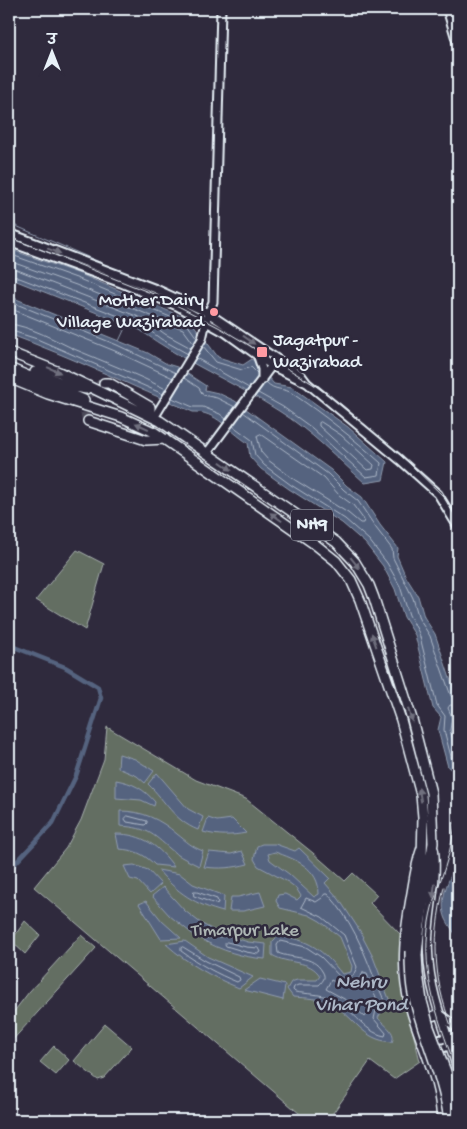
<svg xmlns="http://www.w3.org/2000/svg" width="467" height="1129" viewBox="0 0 467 1129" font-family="'Gochi Hand','Playpen Sans Deva',sans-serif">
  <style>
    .green { fill: #646e62; stroke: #a6b0ad }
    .water { fill: #55637f; stroke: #909caf; fill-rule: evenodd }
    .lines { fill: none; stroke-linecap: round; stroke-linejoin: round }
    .shore { stroke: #adb8c8; stroke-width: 1 }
    .stream { stroke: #909caf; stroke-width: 1 }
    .canal { stroke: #55637f; stroke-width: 4.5 }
    .highway-tunnel { stroke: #4b4859; stroke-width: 9; stroke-dasharray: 9 4.5; stroke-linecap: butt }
    .secondary-casing { stroke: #e8f1f8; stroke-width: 11 }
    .primary-casing { stroke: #e8f1f8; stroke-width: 11 }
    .highway-casing { stroke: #e8f1f8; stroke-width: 12 }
    .secondary { stroke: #2f2a3d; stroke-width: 7 }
    .primary { stroke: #2f2a3d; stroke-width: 8 }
    .highway { stroke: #2f2a3d; stroke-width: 9 }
    .rail { stroke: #e8f1f8; stroke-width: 1 }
    .highway-bridge-casing { stroke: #e8f1f8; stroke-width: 12; stroke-linecap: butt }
    .highway-bridge { stroke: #2f2a3d; stroke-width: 9 }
    .oneway { fill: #70707e }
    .poi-dot { fill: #ff9aa2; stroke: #2f2a3d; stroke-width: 2 }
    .labels { text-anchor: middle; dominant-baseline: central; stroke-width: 5; stroke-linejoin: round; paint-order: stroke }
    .shield { fill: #2f2a3d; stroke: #b0b5c0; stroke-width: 1 }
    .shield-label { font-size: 18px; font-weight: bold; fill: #e8f1f8 }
    .poi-label { font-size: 19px; fill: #e8f1f8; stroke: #2f2a3d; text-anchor: end }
    .park-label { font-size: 19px; fill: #adb6b4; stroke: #2f2a3d }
    .water-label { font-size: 20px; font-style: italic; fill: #adb8c8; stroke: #2f2a3d }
  </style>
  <rect width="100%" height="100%" fill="#2f2a3d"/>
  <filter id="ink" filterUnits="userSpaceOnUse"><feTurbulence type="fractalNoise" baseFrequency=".02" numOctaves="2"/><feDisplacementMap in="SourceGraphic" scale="10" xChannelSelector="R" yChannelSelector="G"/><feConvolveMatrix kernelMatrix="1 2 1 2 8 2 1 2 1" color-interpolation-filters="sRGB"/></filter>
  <g filter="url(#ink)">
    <path class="green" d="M 77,550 L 104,564 L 85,630 L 36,600 Z
      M 107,727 L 196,780 L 246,799 L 313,853 L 345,881 L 353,873 L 377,895 L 370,903 L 401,935 C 399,983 409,1016 420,1061 L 394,1079 L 370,1061 L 328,1120 L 307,1120 L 34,887 L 66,848 L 81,820 L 104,759 Z
      M 25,921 L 40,935 L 25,954 L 11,941 Z
      M 81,935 L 96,948 L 9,1044 L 9,1018 L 29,992 Z
      M 105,1024 L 132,1047 L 104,1078 L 98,1080 L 74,1061 Z
      M 54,1046 L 69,1060 L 56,1075 L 40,1062 Z"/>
    <path class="water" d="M 9,249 L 80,274 L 190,320 L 218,357 L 243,365 L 252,359 L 274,384 L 292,387 L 348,427 L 387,462 L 383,480 L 365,483 C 337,458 311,431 279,411 C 234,382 183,362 140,330 L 9,278 Z
      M 9,296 L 148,353 L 167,364 L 177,367 L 206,386 L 205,390 L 218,393 L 235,401 L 331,470 L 347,486 L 362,497 L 380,525 L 398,548 L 397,556 L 406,577 L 418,596 L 424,617 L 435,634 L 458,702 L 458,780 L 455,772 L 448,767 L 438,730 L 441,717 L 433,708 L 415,635 L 404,617 L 395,589 L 383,566 L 365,543 L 342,523 L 289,489 L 261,469 L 250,457 L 248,443 C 229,431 216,411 193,412 C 132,386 71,357 9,334 Z
      M 119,754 L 135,759 L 154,771 L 145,783 L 137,776 L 118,768 Z
      M 157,773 L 188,809 L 203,817 L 198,830 C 173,820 166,801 148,784 Z
      M 116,780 C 133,783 144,789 155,802 L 154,806 L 141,800 L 116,798 Z
      M 120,811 C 142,811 160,819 177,834 C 186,841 192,847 203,851 L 199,866 C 191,862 182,858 175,853 C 153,835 151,828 120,826 Z
      M 208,818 L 217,821 L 232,819 L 246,833 C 231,836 218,836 203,832 Z
      M 116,834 C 143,834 159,846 174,867 L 155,865 C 144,854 135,850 119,849 Z
      M 262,844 L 275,844 L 295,851 L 299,848 L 330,878 L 325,883 L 339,899 L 364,937 L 363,938 L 373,957 L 389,999 C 390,1006 387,1009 381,1012 L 378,1018 C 384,1025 397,1032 392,1042 C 361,1040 356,1017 331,1004 C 320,998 305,998 293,997 L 287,989 L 291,982 L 297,980 L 317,980 L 320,976 C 310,959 288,965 272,955 L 272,942 L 278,936 C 309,939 323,950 342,974 L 351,972 L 352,966 L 340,937 L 320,921 L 309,915 L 280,908 L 276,901 L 278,895 L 285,894 L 297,900 L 301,896 L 296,888 L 288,882 L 258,866 L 254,859 L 257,846 ZM 275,852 C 295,859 319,868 319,894 L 314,897 L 289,874 L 270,860 L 268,854 Z
      M 242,851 L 248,864 C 233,868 219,869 204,867 L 209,852 L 231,854 Z
      M 458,863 L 458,880 L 453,893 L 455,911 L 458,922 L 458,940 C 455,932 449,926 446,919 C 438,901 448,879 458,863 Z
      M 134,865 L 148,870 L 161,884 L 150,894 L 138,881 L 130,879 L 124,866 Z
      M 158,870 L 180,874 L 193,884 L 224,896 L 223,912 C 196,905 176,892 158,870 Z
      M 163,887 L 185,911 L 202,924 L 219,933 L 195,936 L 170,916 L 152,896 Z
      M 260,892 L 265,906 L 243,911 L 229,911 L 231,897 L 238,897 Z
      M 146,901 L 162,921 L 181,938 L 161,939 L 139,904 Z
      M 229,936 L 248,942 L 266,944 L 265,959 C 242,957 222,951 201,939 Z
      M 185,941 L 208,957 L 253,977 L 239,988 C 212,977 188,964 166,944 Z
      M 260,979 L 285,985 L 283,1000 L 244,990 Z"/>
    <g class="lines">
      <path class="shore" d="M 9,254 L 79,279 L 187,324 L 197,338
        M 9,261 L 76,285 L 183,329 L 194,344
        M 9,268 L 15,269 L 144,319 L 165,334 L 191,348
        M 9,274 L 142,325 L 161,339 L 188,354
        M 9,301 L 117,345 L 176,373
        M 9,308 L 115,351 L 173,378
        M 9,324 C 27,325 57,341 74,349 C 105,362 136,374 166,389
        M 9,330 L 37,339 L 163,394
        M 203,346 L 216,362 L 242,370 L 251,367 L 257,373
        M 196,358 L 249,388
        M 184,378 L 199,388 L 203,395 L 217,398 L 235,407
        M 258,393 L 283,407 L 312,428 L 366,477 L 379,475 L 381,463 C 353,438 324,415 293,394 C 284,387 275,392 266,382
        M 172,398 L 193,407 L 203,407 L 220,414 L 226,419
        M 243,412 L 328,474 L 344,490 L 358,501 L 376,528 L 392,549 L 393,558 L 413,598 L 419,619 L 430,636 L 451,696 L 454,699 L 458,700
        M 321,422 L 341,435 L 374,465 L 373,469 L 367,470 L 319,426 L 319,423 Z
        M 233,426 L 252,440 L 255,455 L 264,465 L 291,485 L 345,519 L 369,540 L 387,563 L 400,586 L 409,615 L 419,633 L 437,705 L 445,716 L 444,730 L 453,764 L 458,769
        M 261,434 L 324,478 L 339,495 L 353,505 L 364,520 L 363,523 L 360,523 L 348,513 L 295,480 L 268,460 L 261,452 L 257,436 Z
        M 458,706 L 450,705 L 448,708 L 452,717 L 450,730 L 458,760
        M 128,816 L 147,821 L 147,823 L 145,825 L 127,822 L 125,819 Z
        M 194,892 L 197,892 L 217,899 L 218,903 L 215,904 L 194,896 Z
        M 325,894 L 328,894 C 351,919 363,949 375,980 C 378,987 382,994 384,1001 L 383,1005 L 376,1010 L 374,1019 L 386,1033 L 385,1036 C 362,1032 352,1006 331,998 C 320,994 307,994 295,992 L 293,990 L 294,987 L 298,985 L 319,985 C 324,980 326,977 322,971 C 313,955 292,959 278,953 L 277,945 L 280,941 L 306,947 L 321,957 L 341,978 L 353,976 L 357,967 L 344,935 L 322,917 L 301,907 L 306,898 L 316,902 L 322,898 Z
        M 227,942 L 246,947 L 259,948 L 261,952 L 258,954 L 246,952 L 226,946 L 225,944 Z
        M 183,947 L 206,961 L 239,977 L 240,980 L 237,982 C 217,974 199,964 181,951 L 181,948 Z
        M 363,973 L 367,974 L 377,1000 L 365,1017 L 346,1000 L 326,989 L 331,980 C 343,987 356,986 363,973 Z"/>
      <path class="stream" d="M 9,223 L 146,282
        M 119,341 L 127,324"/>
      <path class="canal" d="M 9,645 L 65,667 L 98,687 L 101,698 L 76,776 L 53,823 L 9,870"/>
      <path class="highway-tunnel" d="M 88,421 C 79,408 89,387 104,383"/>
      <defs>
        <path id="secondary" d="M 447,9 L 458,46
          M 9,233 L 156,289 L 208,313 L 301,375 L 307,383 L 400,460 L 438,494 L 458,527
          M 9,242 L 121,283 L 177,306 L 226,333 L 272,366 L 307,383
          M 258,357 L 262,369 L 262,380
          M 154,418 L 202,339 L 208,313 L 213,302 L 221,9
          M 207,453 L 273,364
          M 431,1043 L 458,1033
          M 433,1052 L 458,1042"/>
        <path id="primary" d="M 421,849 C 416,863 414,877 412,890 C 405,929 399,968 410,1007 C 420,1045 441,1080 441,1120
          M 434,850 C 438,886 426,917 428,952 C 429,993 446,1031 458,1070
          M 421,1020 L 439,1014 L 458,1028"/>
        <path id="highway" d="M 9,352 L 59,372 L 160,421 L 336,542 L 355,562 L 369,585 L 374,598 L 412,719 L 431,793 L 433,843 L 420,925 L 417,954
          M 9,368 L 84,400
          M 35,372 L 66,385 L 86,389
          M 9,378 L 48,394 L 121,417 L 154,432 L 316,545 L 336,561 L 351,580 L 360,600 L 401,720 L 421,795 L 423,817 L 422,859 L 410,951
          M 104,383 L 109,383 L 150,407 L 150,416
          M 88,421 L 146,440 L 165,439"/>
      </defs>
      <use href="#secondary" class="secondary-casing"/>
      <use href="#primary" class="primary-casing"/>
      <use href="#highway" class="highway-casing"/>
      <use href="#secondary" class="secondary"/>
      <use href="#primary" class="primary"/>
      <use href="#highway" class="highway"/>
      <path class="rail" d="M 9,237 L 161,297 L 222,329 L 313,384 L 342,405 L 407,461 L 443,496 L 458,521
        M 458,811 C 454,830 451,849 445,867 C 439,886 432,903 429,922 C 420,975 440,1025 458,1074
        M 444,887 C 438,912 434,942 437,968 C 439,995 450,1022 458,1047"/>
      <defs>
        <path id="highway-bridge" d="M 410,951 C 410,965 410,980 413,994 C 423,1037 443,1075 449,1120
          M 417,954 L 418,974 L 422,1001 L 429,1027 L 448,1077 L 456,1120"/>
      </defs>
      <use href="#highway-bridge" class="highway-bridge-casing"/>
      <use href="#highway-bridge" class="highway-bridge"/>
    </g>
    <defs><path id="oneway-solid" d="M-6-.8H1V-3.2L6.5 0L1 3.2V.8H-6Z" transform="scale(1.25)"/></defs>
    <g class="oneway">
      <use href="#oneway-solid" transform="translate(54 251) rotate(21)"/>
      <use href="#oneway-solid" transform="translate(249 340) rotate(36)"/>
      <use href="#oneway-solid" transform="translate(54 370) rotate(23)"/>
      <use href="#oneway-solid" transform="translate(142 426) rotate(-156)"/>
      <use href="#oneway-solid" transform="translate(226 466) rotate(35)"/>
      <use href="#oneway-solid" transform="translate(276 517) rotate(-145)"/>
      <use href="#oneway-solid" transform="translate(355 563) rotate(52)"/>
      <use href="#oneway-solid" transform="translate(374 640) rotate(-109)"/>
      <use href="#oneway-solid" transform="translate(410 715) rotate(73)"/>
      <use href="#oneway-solid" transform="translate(420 795) rotate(-100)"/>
      <use href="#oneway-solid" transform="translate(434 891) rotate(96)"/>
    </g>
  </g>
  <g class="poi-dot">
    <circle cx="214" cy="312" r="5"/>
    <rect x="256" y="346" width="12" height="12" rx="2.5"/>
  </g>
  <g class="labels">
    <rect class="shield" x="291" y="509.5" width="42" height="31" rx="4"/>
    <g class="shield-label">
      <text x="312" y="525">NH9</text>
    </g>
    <g class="poi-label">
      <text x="204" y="301">Mother Dairy<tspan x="204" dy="22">Village Wazirabad</tspan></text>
      <text x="273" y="341" text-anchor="start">Jagatpur -<tspan x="273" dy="22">Wazirabad</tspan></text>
    </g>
    <g class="park-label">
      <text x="245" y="931">Timarpur Lake</text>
    </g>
    <g class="water-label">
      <text x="361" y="983">Nehru<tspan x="361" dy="23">Vihar Pond</tspan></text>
    </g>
  </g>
  <rect width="467" height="1129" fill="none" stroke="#2f2a3d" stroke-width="30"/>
  <rect x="15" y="15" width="437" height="1099" fill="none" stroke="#e8f1f8" stroke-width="2" filter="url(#ink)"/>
  <g transform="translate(52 52)" stroke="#2f2a3d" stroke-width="4" paint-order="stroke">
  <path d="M0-4L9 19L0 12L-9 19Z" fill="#e8f1f8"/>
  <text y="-8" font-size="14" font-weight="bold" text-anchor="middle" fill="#e8f1f8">उ</text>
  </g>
</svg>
